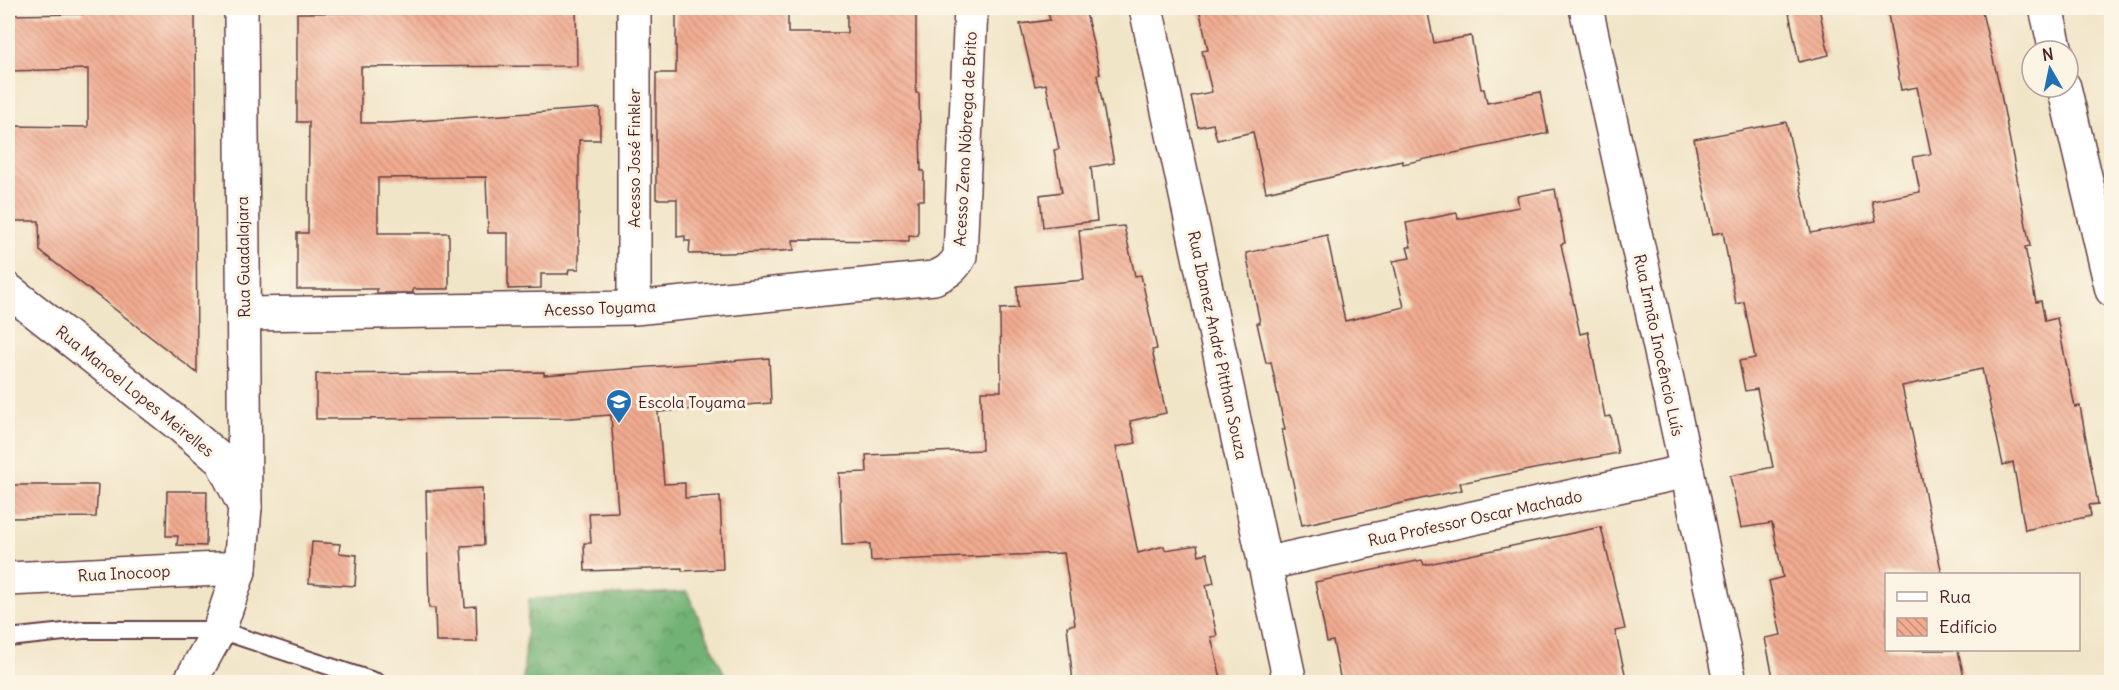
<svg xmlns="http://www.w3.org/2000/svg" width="2119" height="690" viewBox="0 0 2119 690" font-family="Delius,sans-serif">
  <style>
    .forest { fill: url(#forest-crowns); stroke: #5e6850; stroke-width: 1.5 }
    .building { fill: url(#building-back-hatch) }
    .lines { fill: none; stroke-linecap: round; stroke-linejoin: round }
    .lane-casing { stroke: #633d43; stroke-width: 20 }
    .street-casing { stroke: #633d43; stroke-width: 36 }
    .secondary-casing { stroke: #633d43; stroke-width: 36 }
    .lane { stroke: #fff; stroke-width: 16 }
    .street { stroke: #fff; stroke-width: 33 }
    .secondary { stroke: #fff; stroke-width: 33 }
    .labels { text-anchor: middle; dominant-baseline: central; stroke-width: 6; stroke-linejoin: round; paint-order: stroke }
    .street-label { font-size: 16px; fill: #4a1f2b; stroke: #fcf5e5 }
    .poi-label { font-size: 16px; fill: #4a1f2b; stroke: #fcf5e5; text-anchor: start }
  </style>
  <defs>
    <pattern id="forest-crowns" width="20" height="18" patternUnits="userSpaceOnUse" patternTransform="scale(1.5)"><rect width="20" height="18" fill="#72b274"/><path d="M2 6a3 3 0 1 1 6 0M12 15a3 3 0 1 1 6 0" fill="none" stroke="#60905f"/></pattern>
    <pattern id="building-back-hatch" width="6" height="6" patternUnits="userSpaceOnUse" patternTransform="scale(1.5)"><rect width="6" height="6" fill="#f2ac91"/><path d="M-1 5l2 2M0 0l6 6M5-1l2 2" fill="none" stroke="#c68b77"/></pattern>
  </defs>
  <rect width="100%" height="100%" fill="#fcf5e5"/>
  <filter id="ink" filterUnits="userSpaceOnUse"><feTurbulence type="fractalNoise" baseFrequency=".0167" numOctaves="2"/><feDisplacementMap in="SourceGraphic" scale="12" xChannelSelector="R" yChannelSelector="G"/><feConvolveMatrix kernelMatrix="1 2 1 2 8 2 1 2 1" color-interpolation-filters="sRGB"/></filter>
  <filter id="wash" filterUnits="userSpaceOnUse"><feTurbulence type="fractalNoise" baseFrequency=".008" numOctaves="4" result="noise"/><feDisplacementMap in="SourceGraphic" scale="24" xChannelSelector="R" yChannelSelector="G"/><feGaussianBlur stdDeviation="1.35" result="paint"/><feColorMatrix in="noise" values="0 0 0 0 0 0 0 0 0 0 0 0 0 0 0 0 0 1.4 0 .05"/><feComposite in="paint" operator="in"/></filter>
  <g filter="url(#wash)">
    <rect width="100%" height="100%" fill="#f1e5c8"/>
    <path class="forest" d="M 687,592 L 728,682 L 523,682 L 529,599 Z"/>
    <g id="blocks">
      <path class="building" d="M 83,8 L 195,8 L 197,373 L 40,251 L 39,221 L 8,221 L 8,126 L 88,127 L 88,69 L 8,71 L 8,15 L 83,14 Z
        M 449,8 L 576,8 L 577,66 L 361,67 L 361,123 L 390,123 L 600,108 L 600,140 L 579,140 L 579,269 L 569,269 L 568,274 L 541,274 L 541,288 L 508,289 L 508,233 L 488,233 L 486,177 L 378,178 L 378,233 L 449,233 L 449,289 L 413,289 L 413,293 L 377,293 L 377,289 L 297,289 L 297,233 L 308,233 L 309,122 L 297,122 L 297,13 L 449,12 Z
        M 676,8 L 788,8 L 788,33 L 847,33 L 847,8 L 916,8 L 916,93 L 919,93 L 921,171 L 924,171 L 924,200 L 918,200 L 918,236 L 909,235 L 909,241 L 793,240 L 794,250 L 766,252 L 689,254 L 690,241 L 685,241 L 685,236 L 677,237 L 677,199 L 656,199 L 656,73 L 676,73 Z
        M 1047,8 L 1085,8 L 1100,74 L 1097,75 L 1114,163 L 1091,167 L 1097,221 L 1043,227 L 1040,195 L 1062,192 L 1054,150 L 1059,149 L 1046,84 L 1035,86 L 1020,24 L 1050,20 Z
        M 1199,8 L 1427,8 L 1434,43 L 1471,36 L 1481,89 L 1484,89 L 1487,103 L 1540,92 L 1548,133 L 1403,164 L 1402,161 L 1266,192 L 1253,132 L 1217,140 L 1213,124 L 1198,127 L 1191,96 L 1212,92 L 1202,51 L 1208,50 Z
        M 1788,8 L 1819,8 L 1829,55 L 1799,62 Z
        M 1887,8 L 1981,8 L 1999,84 L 2030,246 L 2025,247 L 2036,302 L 2041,301 L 2045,321 L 2057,318 L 2075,407 L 2080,406 L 2098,504 L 2089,505 L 2091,516 L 2025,530 L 2013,462 L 2003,465 L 1982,369 L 1902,386 L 1942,574 L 1887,574 L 1887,650 L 1958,650 L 1965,682 L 1774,682 L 1765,638 L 1781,635 L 1769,581 L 1783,577 L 1772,523 L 1741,528 L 1730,476 L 1773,467 L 1757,389 L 1745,391 L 1739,361 L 1755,358 L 1744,302 L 1736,304 L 1723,232 L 1713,234 L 1694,139 L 1786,122 L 1811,233 L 1876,221 L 1872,201 L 1920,192 L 1913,157 L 1931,154 L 1917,87 L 1901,90 Z
        M 1555,189 L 1565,243 L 1561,244 L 1580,334 L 1588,332 L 1605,417 L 1611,416 L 1618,453 L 1460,483 L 1462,490 L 1302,525 L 1282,430 L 1285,430 L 1271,362 L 1266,363 L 1257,323 L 1260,323 L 1246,253 L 1327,235 L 1345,321 L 1404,307 L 1393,261 L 1410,258 L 1407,247 L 1411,247 L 1406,223 L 1457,213 L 1458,219 L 1519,207 L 1517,196 Z
        M 1124,226 L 1135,276 L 1141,275 L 1157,349 L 1152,350 L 1166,413 L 1130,421 L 1136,443 L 1116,447 L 1138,553 L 1164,546 L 1165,550 L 1197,545 L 1199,555 L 1207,553 L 1214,583 L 1206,585 L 1217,636 L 1211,637 L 1222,682 L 1073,682 L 1067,626 L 1075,624 L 1064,553 L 871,561 L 870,544 L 842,545 L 839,473 L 867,472 L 866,455 L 982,450 L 981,391 L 1001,391 L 1000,309 L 1018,308 L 1017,286 L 1084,280 L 1079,230 Z
        M 769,358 L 771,403 L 658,412 L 664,484 L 685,483 L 685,498 L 720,496 L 723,569 L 682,571 L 682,568 L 585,571 L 584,543 L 591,543 L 589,513 L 618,512 L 611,415 L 570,418 L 316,419 L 316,374 L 544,372 L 544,375 Z
        M 8,485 L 98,485 L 96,517 L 8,518 Z
        M 482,488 L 484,545 L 461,546 L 465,607 L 476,606 L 477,642 L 436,642 L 435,608 L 429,608 L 426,491 Z
        M 167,491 L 207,491 L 206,546 L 177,545 L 178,536 L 166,536 Z
        M 1601,527 L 1625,629 L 1615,631 L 1627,682 L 1341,682 L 1333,641 L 1327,642 L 1315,582 L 1422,560 L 1424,565 Z
        M 312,542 L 340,544 L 339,553 L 357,555 L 355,586 L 309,583 Z"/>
    </g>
  </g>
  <g filter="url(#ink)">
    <use href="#blocks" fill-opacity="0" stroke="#633d43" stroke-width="1.5"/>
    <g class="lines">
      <defs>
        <path id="lane" d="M 8,638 L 83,630 L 219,630 L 377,682"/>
        <path id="street" d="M 634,8 L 634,308
          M 1146,8 L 1290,682
          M 2046,8 L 2056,51
          M 2064,87 L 2112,290
          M 8,290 L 182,427 L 222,461 L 245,507
          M 244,314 L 634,308 L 934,278 C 946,273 954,268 960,256 L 971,8
          M 1264,564 L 1687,471
          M 8,579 L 240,568"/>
        <path id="secondary" d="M 1586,8 L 1687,471 L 1730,682
          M 190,682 L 219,630 L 240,568 L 245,507 L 241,8"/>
      </defs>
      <use href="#lane" class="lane-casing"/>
      <use href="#street" class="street-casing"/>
      <use href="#secondary" class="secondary-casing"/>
      <use href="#lane" class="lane"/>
      <use href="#street" class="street"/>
      <use href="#secondary" class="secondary"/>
    </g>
  </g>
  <defs>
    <symbol id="school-pin" viewBox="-11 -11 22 30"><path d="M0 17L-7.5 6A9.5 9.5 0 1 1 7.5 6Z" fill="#1f6fb2" stroke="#fcf5e5"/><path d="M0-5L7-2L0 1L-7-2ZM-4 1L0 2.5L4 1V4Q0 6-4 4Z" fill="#fff"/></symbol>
  </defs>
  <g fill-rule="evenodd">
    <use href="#school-pin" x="604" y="387" width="30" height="40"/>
  </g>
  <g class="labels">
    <g class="street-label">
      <text transform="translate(965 139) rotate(-87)">Acesso Zeno Nóbrega de Brito</text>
      <text transform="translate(634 158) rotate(-90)">Acesso José Finkler</text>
      <text transform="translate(243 257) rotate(-91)">Rua Guadalajara</text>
      <text transform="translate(600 308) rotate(-2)">Acesso Toyama</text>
      <text transform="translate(1218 345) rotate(78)">Rua Ibanez André Pitthan Souza</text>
      <text transform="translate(1659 345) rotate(78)">Rua Irmão Inocêncio Luís</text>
      <text transform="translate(135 391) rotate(39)">Rua Manoel Lopes Meirelles</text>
      <text transform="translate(1475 518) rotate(-12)">Rua Professor Oscar Machado</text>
      <text transform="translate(124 573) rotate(-3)">Rua Inocoop</text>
    </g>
    <g class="poi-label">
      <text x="638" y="402">Escola Toyama</text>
    </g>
  </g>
  <rect width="2119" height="690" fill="none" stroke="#fcf5e5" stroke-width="30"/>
  <rect x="1885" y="573" width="195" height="78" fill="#fcf5e5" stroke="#b59f9b" stroke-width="1.5"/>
  <rect x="1897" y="592" width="30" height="9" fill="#ffffff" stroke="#b59f9b" stroke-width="1.5"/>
  <text x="1939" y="603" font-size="18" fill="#4a1f2b">Rua</text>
  <rect x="1897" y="618" width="30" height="18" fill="url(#building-back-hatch)" stroke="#b59f9b" stroke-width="1.5"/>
  <text x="1939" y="633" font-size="18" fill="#4a1f2b">Edifício</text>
  <g transform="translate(2050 69) rotate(351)"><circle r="28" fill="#fcf5e5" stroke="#b59f9b" stroke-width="1.5"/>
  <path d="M0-4.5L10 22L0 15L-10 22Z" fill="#1f6fb2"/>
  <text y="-9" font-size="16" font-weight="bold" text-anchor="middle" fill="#4a1f2b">N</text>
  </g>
</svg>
